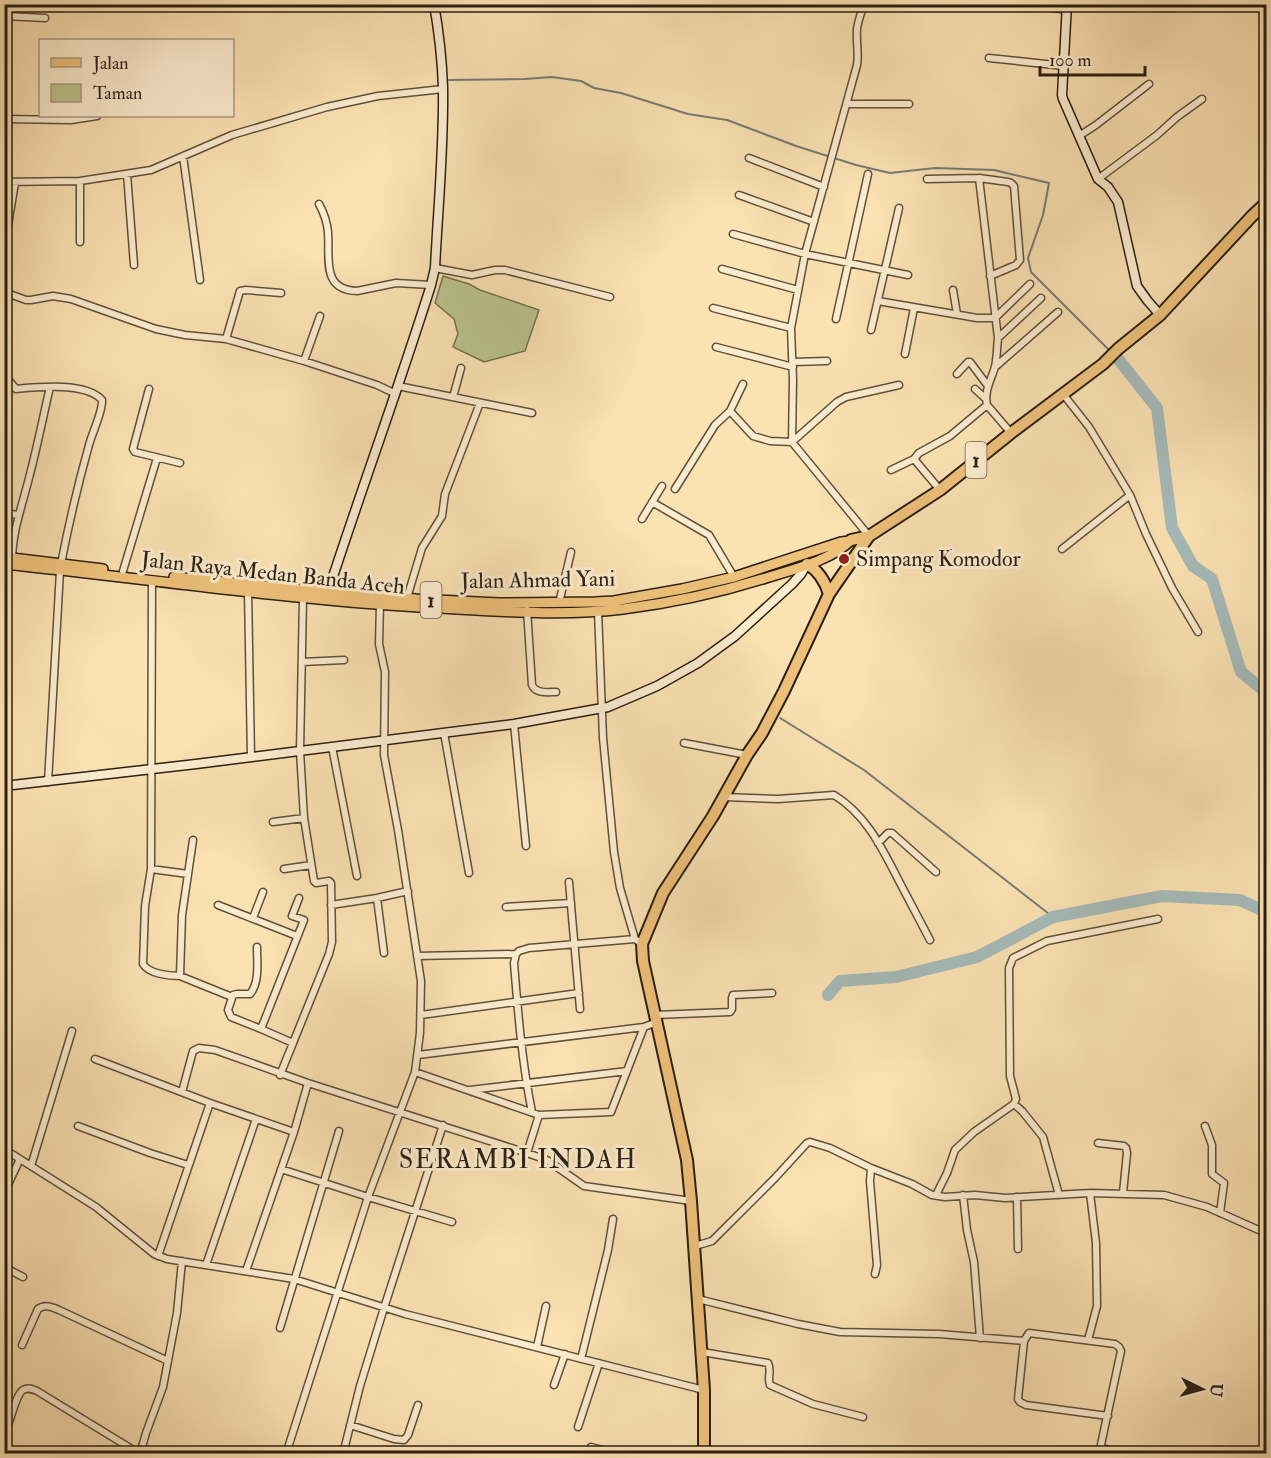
<svg xmlns="http://www.w3.org/2000/svg" width="1271" height="1458" viewBox="0 0 1271 1458" font-family="'IM FELL Double Pica',serif">
  <style>
    .green { fill: #bbc48f; stroke: #737252; stroke-width: 1.5 }
    .lines { fill: none; stroke-linecap: round; stroke-linejoin: round }
    .stream { stroke: #747c77; stroke-width: 2 }
    .river { stroke: #a5bab9; stroke-width: 12 }
    .street-casing { stroke: #5f503c; stroke-width: 9 }
    .secondary-casing { stroke: #2b1f15; stroke-width: 11 }
    .primary-casing { stroke: #2b1f15; stroke-width: 12 }
    .highway-casing { stroke: #2b1f15; stroke-width: 14 }
    .street { stroke: #fcecce; stroke-width: 6 }
    .secondary { stroke: #fcecce; stroke-width: 8 }
    .primary { stroke: #eec17a; stroke-width: 9 }
    .highway { stroke: #eec17a; stroke-width: 10 }
    .poi-dot { fill: #8f2418; stroke: #fcecce; stroke-width: 2 }
    .labels { text-anchor: middle; dominant-baseline: central; stroke-width: 6; stroke-linejoin: round; paint-order: stroke }
    .shield { fill: #fcecce; stroke: #6a5c4c; stroke-width: 1.5 }
    .shield-label { font-size: 21px; font-weight: bold; fill: #2b1f15 }
    .poi-label { font-size: 22px; fill: #2b1f15; stroke: #fcecce; text-anchor: start }
    .street-label { font-size: 22px; fill: #2b1f15; stroke: #fcecce }
    .quarter-label { font-size: 26px; letter-spacing: 1.5px; fill: #2b1f15; stroke: #fcecce }
  </style>
  <rect width="100%" height="100%" fill="#fbe2b3"/>
  <filter id="stains"><feTurbulence type="fractalNoise" baseFrequency=".00333" numOctaves="4"/><feColorMatrix values="0 0 0 0 .2 0 0 0 0 .09 0 0 0 0 .02 0 0 0 .5 -.17"/></filter>
  <radialGradient id="worn" r=".72"><stop offset=".6" stop-color="#630" stop-opacity="0"/><stop offset="1" stop-color="#630" stop-opacity=".3"/></radialGradient>
  <path class="green" d="M 443,276 L 469,284 L 480,290 L 539,310 L 525,351 L 484,362 L 453,347 L 458,334 L 454,319 L 435,303 Z"/>
  <g class="lines">
    <path class="stream" d="M 449,80 L 525,79 L 552,77 L 581,81 L 594,88 L 621,93 L 688,114 L 727,120 L 796,146 L 856,165 L 890,173 L 935,168 L 994,170 L 1049,183 L 1043,215 L 1028,258 L 1031,272 L 1111,352
      M 780,718 L 864,770 L 1053,917"/>
    <path class="river" d="M 1119,360 L 1157,408 L 1172,528 L 1193,566 L 1212,579 L 1241,672 L 1266,692
      M 828,995 L 840,981 L 896,977 L 977,957 L 1053,917 L 1162,896 L 1240,900 L 1266,912"/>
    <defs>
      <path id="street" d="M 864,4 C 861,13 858,21 857,29 C 856,42 859,53 857,65 L 805,254 L 791,328 L 793,380 L 792,442 L 869,536
        M 1027,4 L 1067,10
        M 4,16 L 45,18
        M 989,58 L 1064,66
        M 847,104 L 909,104
        M 4,119 L 71,120 L 97,116
        M 1079,136 L 1096,125 L 1149,84
        M 183,156 L 200,280
        M 749,158 L 824,187
        M 127,174 L 134,265
        M 979,178 L 998,338 C 997,347 997,357 995,367 C 991,380 984,391 987,405 L 1011,433
        M 927,179 L 979,178 L 1008,182 L 1011,183 L 1014,186 L 1020,260 L 1016,265 L 990,276
        M 1098,179 L 1157,135 L 1177,117 L 1202,99
        M 80,181 L 80,242
        M 4,182 L 80,181 L 151,170 L 232,135 L 327,107 L 378,96 L 443,89
        M 739,195 L 814,222
        M 319,204 C 324,213 327,222 328,232 C 330,258 321,290 357,291 L 396,283 L 431,285
        M 733,234 L 805,254 L 908,275
        M 4,249 L 15,183
        M 435,268 L 472,275 L 495,270 L 505,270 L 610,297
        M 722,269 L 798,290
        M 953,290 L 957,314
        M 4,292 L 26,300 L 31,300 L 53,296 L 71,299 L 156,329 L 185,335 L 226,339 L 304,361 L 377,385 L 396,394
        M 878,301 L 977,318 L 995,318 L 1030,284
        M 713,308 L 791,328
        M 836,319 L 868,174
        M 871,330 L 899,208
        M 998,338 L 1041,298
        M 226,339 L 240,291 L 246,290 L 281,293
        M 716,347 L 793,367
        M 905,354 L 914,308
        M 304,361 L 320,316
        M 793,362 L 827,361
        M 995,367 L 1058,312
        M 957,374 L 968,362 L 970,362 L 988,386
        M 5,376 L 16,389 C 38,387 86,382 102,400 C 103,411 92,433 89,445 C 78,484 69,523 61,564
        M 398,386 L 532,413
        M 149,389 L 133,449 L 135,452 L 180,463
        M 975,389 L 986,399
        M 1063,394 L 1089,427 L 1130,495 L 1146,534 L 1172,588 L 1198,632
        M 453,397 L 461,368
        M 730,411 L 753,436 L 770,441 L 792,442 L 837,402 L 846,397 L 899,385
        M 914,459 L 940,490
        M 891,470 L 914,459 L 919,453 L 950,436 L 987,405
        M 675,489 L 715,425 L 730,411 L 743,384
        M 652,502 L 709,535 L 734,577
        M 4,513 L 18,515
        M 642,519 L 662,486
        M 1062,549 L 1130,495
        M 12,561 C 12,533 22,506 29,478 C 37,448 43,417 50,387
        M 123,571 L 157,458
        M 152,581 L 151,869 L 145,906 L 143,964 C 149,974 169,976 180,976 L 232,997
        M 248,591 L 251,757
        M 407,598 L 422,548 L 442,516 L 445,494 L 480,403
        M 559,603 L 571,552
        M 527,610 L 532,685 C 536,694 548,692 556,692
        M 598,611 L 603,738 L 614,852 L 620,888 L 635,939 L 642,944
        M 302,662 L 344,660
        M 514,724 L 526,846
        M 444,733 L 469,873
        M 684,743 L 747,755
        M 332,747 L 357,876
        M 48,782 L 60,571
        M 724,797 L 778,799 L 834,795 C 867,815 883,850 900,883 C 910,902 920,921 930,940
        M 273,822 L 304,818
        M 878,843 L 888,833 L 892,833 L 936,872
        M 151,869 L 188,874
        M 284,869 L 311,865
        M 569,882 L 580,1009
        M 299,898 L 292,916 L 304,920 L 261,1029 L 293,1043 L 329,954 L 332,942 L 331,883 L 329,881 L 316,883 L 314,881 L 304,818 L 300,751 L 303,598
        M 377,898 L 384,953
        M 218,905 L 297,936
        M 331,905 L 377,898 L 408,891
        M 506,907 L 571,903
        M 253,918 L 263,892
        M 257,947 C 257,962 260,982 250,994 L 237,994 L 233,995 L 228,1010 L 231,1017 L 261,1029
        M 417,956 L 516,954
        M 180,976 L 182,915 L 193,840
        M 421,1015 L 579,993
        M 655,1015 L 730,1012 L 732,1009 L 732,998 L 733,995 L 772,993
        M 418,1055 L 644,1027 L 657,1022
        M 95,1059 L 210,1103 L 294,1132
        M 415,1072 L 539,1115 L 611,1112 L 644,1027
        M 280,1075 L 293,1043
        M 470,1090 L 627,1071
        M 182,1092 L 193,1051 L 199,1048 L 215,1050 L 308,1083 L 527,1153 L 547,1160 L 584,1186 L 691,1201
        M 1014,1104 L 1022,1111 L 1043,1137 L 1059,1195
        M 532,1112 C 522,1063 518,1013 514,963 L 516,954 L 519,951 L 529,948 L 635,939
        M 78,1126 L 150,1153 L 188,1165
        M 1205,1126 L 1212,1145 L 1212,1174 L 1224,1183 L 1220,1213
        M 1098,1143 L 1124,1146 L 1126,1148 L 1127,1153 L 1123,1193
        M 4,1149 L 96,1207 L 154,1254 L 167,1259 L 294,1279 L 405,1314 L 704,1390
        M 527,1153 L 539,1115
        M 31,1166 L 72,1031
        M 871,1168 L 870,1181 L 877,1265 L 875,1274
        M 281,1169 L 368,1197 L 452,1222
        M 4,1193 L 20,1159
        M 936,1195 L 947,1173 L 955,1150 L 974,1132 L 1014,1104 L 1016,1099 L 1010,1076 L 1009,968 L 1013,958 L 1047,941 L 1158,919
        M 963,1195 L 967,1230 L 974,1262 L 980,1338
        M 1017,1197 L 1018,1249
        M 695,1246 L 712,1241 L 775,1178 L 807,1143 L 810,1142 L 830,1148 L 871,1168 L 912,1184 L 932,1195 L 945,1197 L 975,1195 L 1005,1198 L 1090,1193 L 1164,1195 L 1207,1207 L 1261,1231 L 1266,1235
        M 158,1256 L 210,1103
        M 206,1265 L 256,1119
        M 4,1267 L 23,1277
        M 246,1271 L 294,1132 L 308,1083
        M 698,1299 L 798,1324 L 840,1332 L 939,1334 L 1024,1341
        M 4,1312 L 6,1313
        M 280,1328 L 339,1131
        M 1088,1340 L 1097,1306 L 1096,1243 L 1090,1193
        M 22,1345 L 38,1309 C 45,1304 52,1307 59,1310 L 168,1361
        M 537,1347 L 546,1306
        M 702,1352 L 768,1363 C 772,1370 767,1378 770,1385 L 813,1404 L 863,1417
        M 581,1359 L 608,1250 L 613,1219
        M 554,1385 L 565,1354
        M 350,1425 L 394,1439 L 404,1440 L 408,1435 L 418,1405
        M 578,1427 L 599,1363
        M 4,1435 C 10,1425 15,1395 23,1390 C 28,1387 32,1389 37,1391 L 140,1454
        M 591,1447 L 617,1454
        M 1101,1448 L 1128,1454
        M 140,1454 L 146,1433 L 163,1387 L 177,1313 L 182,1261
        M 286,1454 L 368,1197 L 415,1072 L 420,1033 L 421,981 L 398,830 L 384,755 L 385,672 L 379,644 L 380,604
        M 343,1454 L 360,1386 L 384,1308 L 443,1125
        M 1099,1454 L 1121,1351 L 1119,1347 L 1115,1344 L 1029,1333 L 1024,1341 L 1018,1399 L 1020,1402 L 1026,1405 L 1108,1416"/>
      <path id="secondary" d="M 1067,4 L 1062,95 L 1063,99 L 1098,179 L 1108,187 L 1118,202 L 1137,286 L 1147,300 L 1160,315
        M 326,598 C 360,493 398,390 431,285 L 435,268 C 438,208 444,148 443,87 C 442,60 439,32 434,4
        M 4,786 L 196,764 L 514,724 L 608,707 L 657,686 L 698,663 L 735,636 L 792,584 L 801,574 L 807,564"/>
      <path id="primary" d="M 4,557 L 103,569
        M 4,564 C 143,578 280,599 419,607 C 487,610 556,617 623,609 C 672,603 722,592 769,577 C 795,569 832,560 851,540
        M 174,577 L 328,592 L 416,599 L 499,603 L 595,602 L 614,601 L 682,589 L 734,577 L 841,542 L 850,541"/>
      <path id="highway" d="M 851,540 L 869,536 L 940,490 L 1011,433 L 1103,364 L 1118,349 L 1160,315 L 1252,216 L 1266,203
        M 807,564 C 819,571 825,581 829,594
        M 704,1454 L 704,1390 L 691,1201 L 687,1160 L 643,961 L 642,944 L 663,893 L 713,816 L 747,755 L 762,733 L 784,691 L 829,594 L 869,536"/>
    </defs>
    <use href="#street" class="street-casing"/>
    <use href="#secondary" class="secondary-casing"/>
    <use href="#primary" class="primary-casing"/>
    <use href="#highway" class="highway-casing"/>
    <use href="#street" class="street"/>
    <use href="#secondary" class="secondary"/>
    <use href="#primary" class="primary"/>
    <use href="#highway" class="highway"/>
  </g>
  <circle class="poi-dot" cx="844" cy="559" r="6"/>
  <g class="labels">
    <g class="shield">
      <rect x="965.5" y="442" width="21" height="36" rx="4.5"/>
      <rect x="420.5" y="582" width="21" height="36" rx="4.5"/>
    </g>
    <g class="shield-label">
      <text x="976" y="460">1</text>
      <text x="431" y="600">1</text>
    </g>
    <g class="poi-label">
      <text x="856" y="559">Simpang Komodor</text>
    </g>
    <g class="street-label">
      <text transform="translate(273 573) rotate(6)">Jalan Raya Medan Banda Aceh</text>
      <text transform="translate(538 580) rotate(-1)">Jalan Ahmad Yani</text>
    </g>
    <g class="quarter-label">
      <text x="518" y="1160">SERAMBI INDAH</text>
    </g>
  </g>
  <rect width="1271" height="1458" fill="none" stroke="#fbe2b3" stroke-width="24"/>
  <rect x="6" y="6" width="1259" height="1446" fill="none" stroke="#2b1f15" stroke-width="3"/>
  <rect x="12" y="12" width="1247" height="1434" fill="none" stroke="#2b1f15" stroke-width="1.5"/>
  <rect x="39" y="39" width="195" height="78" fill="#fcecce" stroke="#a89a84" stroke-width="1.5"/>
  <rect x="51" y="58" width="30" height="9" fill="#eec17a" stroke="#a89a84" stroke-width="1.5"/>
  <text x="93" y="69" font-size="18" fill="#2b1f15">Jalan</text>
  <rect x="51" y="84" width="30" height="18" fill="#bbc48f" stroke="#a89a84" stroke-width="1.5"/>
  <text x="93" y="99" font-size="18" fill="#2b1f15">Taman</text>
  <g transform="translate(1202 1389) rotate(95)" stroke="#fcecce" stroke-width="4.5" paint-order="stroke">
  <path d="M0-4.5L10 22L0 15L-10 22Z" fill="#2b1f15"/>
  <text y="-9" font-size="16" font-weight="bold" text-anchor="middle" fill="#2b1f15">U</text>
  </g>
  <path d="M1040 66v9h105v-9" fill="none" stroke="#2b1f15" stroke-width="3"/>
  <text x="1049" y="66" font-size="18" fill="#2b1f15" stroke="#fcecce" stroke-width="4.5" paint-order="stroke">100 m</text>
  <rect width="100%" height="100%" filter="url(#stains)"/>
  <rect width="100%" height="100%" fill="url(#worn)"/>
</svg>
